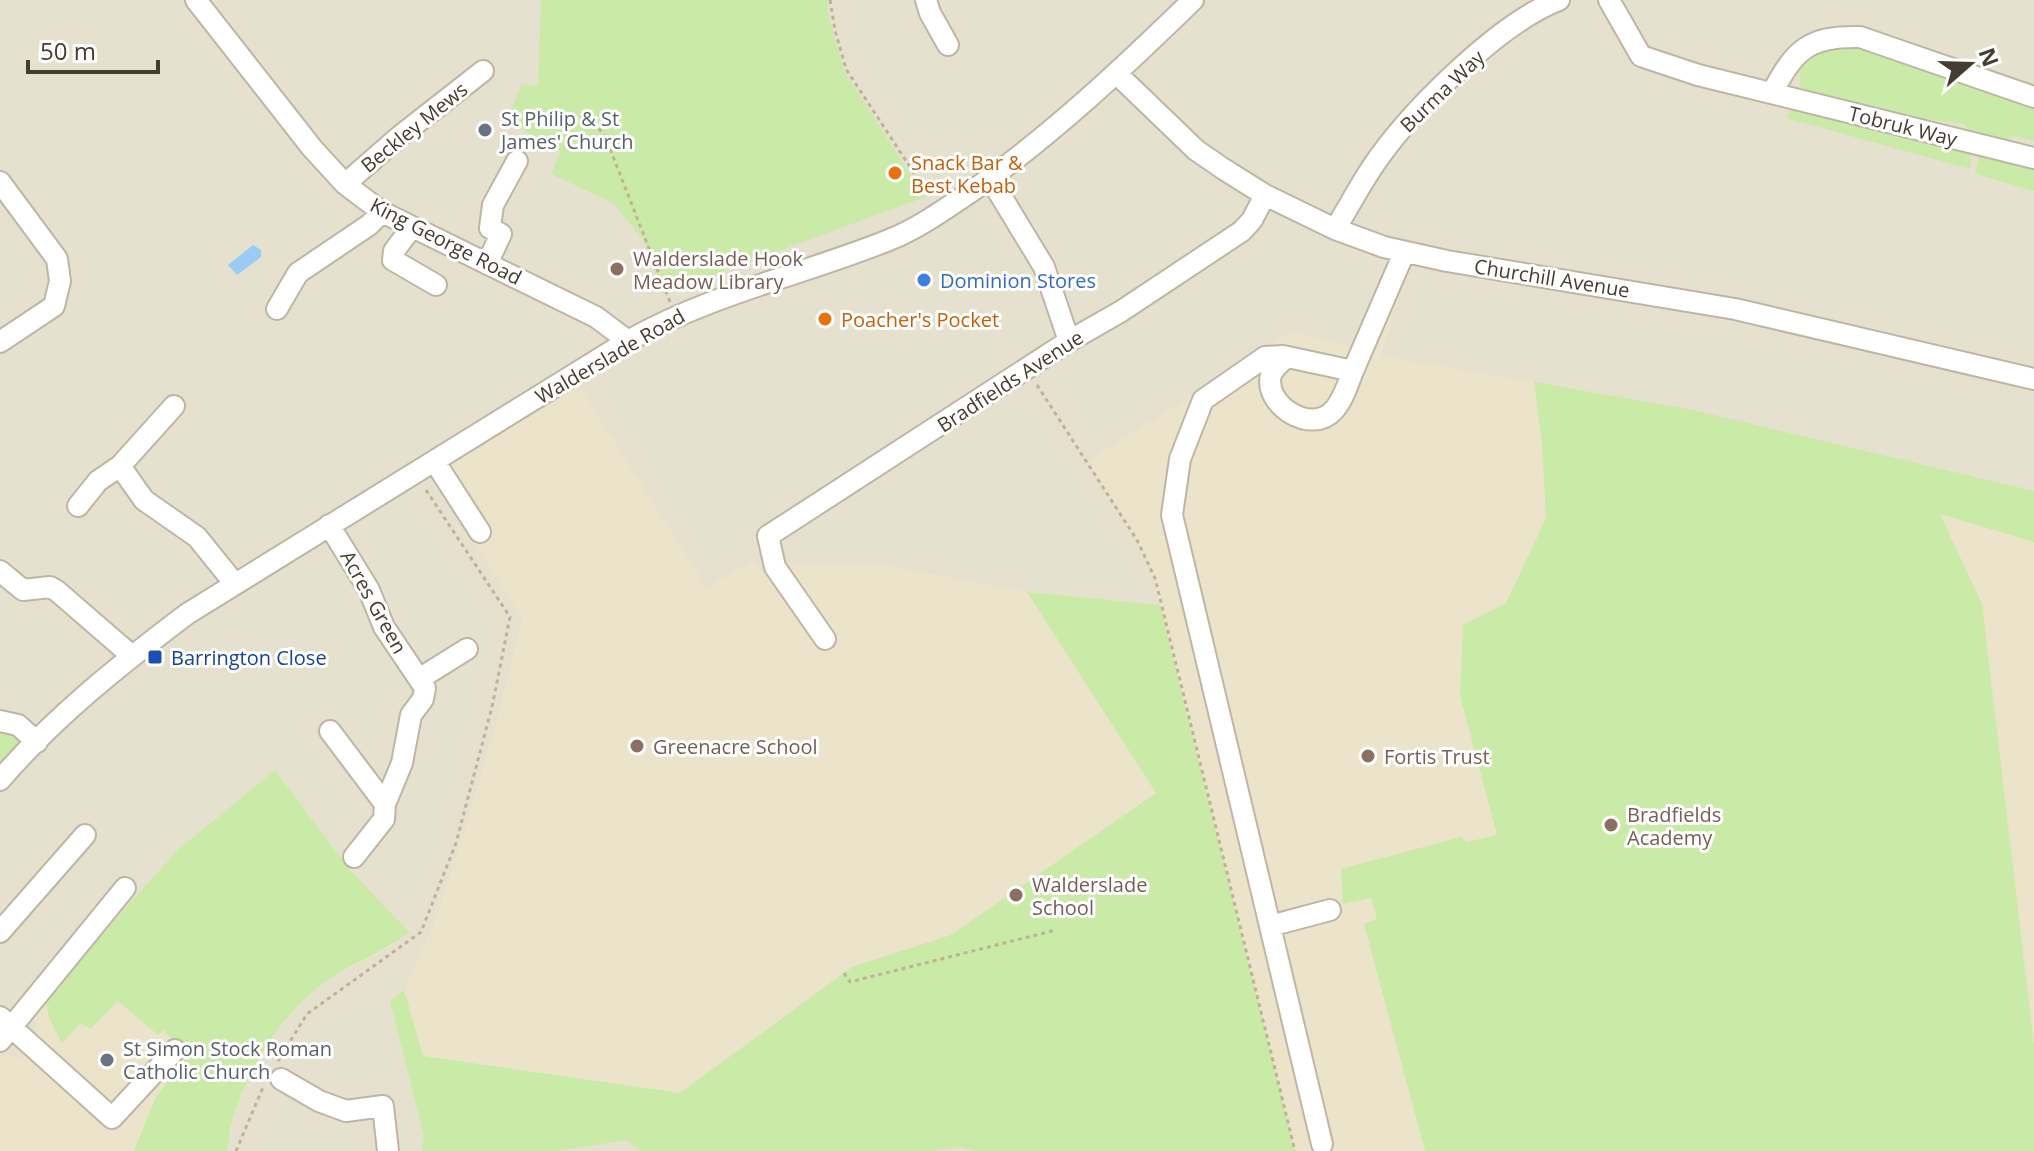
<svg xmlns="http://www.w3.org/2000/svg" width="2034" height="1151" viewBox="0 0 2034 1151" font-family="'Open Sans',sans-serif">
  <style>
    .residential { fill: #e6e0cf }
    .education { fill: #ece4ca }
    .green { fill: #caeaa7 }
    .water { fill: #99ccf4 }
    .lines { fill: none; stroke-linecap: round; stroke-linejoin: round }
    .minor-casing { stroke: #beb6a4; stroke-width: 24 }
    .path { stroke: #c0b294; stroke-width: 3; stroke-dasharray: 4 4; stroke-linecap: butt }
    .minor { stroke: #fff; stroke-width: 20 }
    .worship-dot { fill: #6b7280; stroke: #fff; stroke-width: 3 }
    .food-dot { fill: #e8710a; stroke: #fff; stroke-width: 3 }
    .education-dot { fill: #8d6e63; stroke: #fff; stroke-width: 3 }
    .shop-dot { fill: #3f7fe0; stroke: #fff; stroke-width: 3 }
    .transit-dot { fill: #1a4fb4; stroke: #fff; stroke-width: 3 }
    .labels { text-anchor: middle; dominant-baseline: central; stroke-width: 6; stroke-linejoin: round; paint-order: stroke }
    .street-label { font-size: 20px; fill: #443d32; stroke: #fff }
    .worship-label { font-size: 20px; fill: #5b616d; stroke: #fff; text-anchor: start }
    .food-label { font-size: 20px; fill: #c56008; stroke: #fff; text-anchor: start }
    .education-label { font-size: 20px; fill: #785e54; stroke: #fff; text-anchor: start }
    .shop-label { font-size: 20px; fill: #366cbe; stroke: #fff; text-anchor: start }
    .transit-label { font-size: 20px; fill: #164399; stroke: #fff; text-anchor: start }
  </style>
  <rect width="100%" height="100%" fill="#f2eee2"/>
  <path class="residential" d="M 0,0 L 2034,0 L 2034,1151 L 0,1151 Z"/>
  <path class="education" d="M 1378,286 L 1400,292 L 1381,356 L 1534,382 L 1543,444 L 2034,508 L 2034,1151 L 1220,1151 L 678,1094 L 423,1056 L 404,990 L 432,928 L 462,839 L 500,710 L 522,618 L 432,474 L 577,383 L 707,588 L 753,559 L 765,576 L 788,563 L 879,564 L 1027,592 L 1159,605 L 1155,578 L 1137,540 L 1087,462 L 1291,331 L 1354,348 Z
    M 275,770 L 350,870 L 409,932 L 395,944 L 324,983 L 307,997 L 280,1028 L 237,1103 L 227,1151 L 0,1151 L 0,1055 L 22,1058 L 30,1053 L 35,1046 L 38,1027 L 30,1012 L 179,849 Z"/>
  <path class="green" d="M 541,0 L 827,0 L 828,14 L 844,71 L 925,197 L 662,294 L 643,239 L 613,203 L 551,174 L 561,151 L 507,121 L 521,85 L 538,86 Z
    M 1852,42 L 2034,104 L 2034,141 L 2014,136 L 1996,144 L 1970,135 L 1964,124 L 1925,119 L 1917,122 L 1817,97 L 1800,86 L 1799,65 L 1809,52 Z
    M 1793,103 L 1972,149 L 1970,169 L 1786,118 Z
    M 1980,153 L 2034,168 L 2034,191 L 1975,174 Z
    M 1534,382 L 1693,410 L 2034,491 L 2034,542 L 1940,514 L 1982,604 L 2034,1045 L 2034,1151 L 1425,1151 L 1364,924 L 1377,919 L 1371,898 L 1343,904 L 1341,869 L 1461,837 L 1466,842 L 1497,835 L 1460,695 L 1463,625 L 1506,603 L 1546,518 L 1542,444 Z
    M 1027,592 L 1160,605 L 1295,1151 L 976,1151 L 959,1147 L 932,1151 L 641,1151 L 626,1140 L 557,1151 L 422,1151 L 424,1137 L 390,1001 L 404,990 L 423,1056 L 680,1093 L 852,967 L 951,935 L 1156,793 Z
    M 0,725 L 24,736 L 0,761 Z
    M 275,770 L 350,870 L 409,932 C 383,953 351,963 324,983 C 285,1011 255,1059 238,1103 C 231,1118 230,1135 227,1151 L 134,1151 L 156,1097 L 189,1054 L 163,1030 L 158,1035 L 118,1001 L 90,1029 L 81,1023 L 62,1043 L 49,1018 L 45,996 L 179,849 Z"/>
  <path class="water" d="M 253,245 L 261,250 L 261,257 L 237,275 L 228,265 Z"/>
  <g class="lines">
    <defs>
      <path id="minor" d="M 196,0 L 312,148 L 345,184 L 382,212 L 596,317 L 628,341
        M 926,0 L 930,13 L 948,45
        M 1609,0 L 1641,56 L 1698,75 L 2034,158
        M 1117,74 L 1196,150 L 1222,168 L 1265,195 L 1335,229 L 1384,247 L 1447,261 L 1735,309 L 2034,379
        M 1772,93 C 1795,49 1809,36 1860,37 L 2034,97
        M 990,178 L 1044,267 L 1069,341
        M 0,182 L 57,259 L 60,281 L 54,306 L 0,342
        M 345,184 L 400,136 L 483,71
        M 412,227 L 394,251 L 393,260 L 436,285
        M 1335,229 C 1350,205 1363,179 1380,156 C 1417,105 1501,22 1559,0
        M 487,264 L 501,234 L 490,228 L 493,205 L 517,161
        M 277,309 L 298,273 L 369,225 L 382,212
        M 1287,357 C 1281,362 1274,367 1271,375 C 1263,404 1311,436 1334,410 C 1343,400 1348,384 1353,371
        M 435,462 L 480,532
        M 120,466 L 144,500 L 197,537 L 235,584
        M 78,506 L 98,481 L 120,466 L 174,406
        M 329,525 L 369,590 L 384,627 L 425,688 L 423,699 L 411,715 L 402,763 L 385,804 L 384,819 L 354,857
        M 0,571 L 23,590 L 50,587 L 57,591 L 132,656
        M 825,639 L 775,567 L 768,536 L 1069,341 L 1120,312 L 1242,231 L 1252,220 L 1265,195
        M 419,679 L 467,649
        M 0,721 L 18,725 L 37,742
        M 330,731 L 385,804
        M 0,780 C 55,716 121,664 187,614 L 628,341 C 710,294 802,275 889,240 C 919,228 945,209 972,191 C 1052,135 1123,68 1193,0
        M 1270,926 L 1330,910
        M 0,932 L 85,835
        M 0,1017 L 112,1118 L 175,1050
        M 0,1041 L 125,888
        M 281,1079 L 319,1101 L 346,1111 L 383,1106 L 388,1151
        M 1322,1144 L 1172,515 L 1180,459 L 1203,400 L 1265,357 L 1283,356 L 1353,371 L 1404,253"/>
    </defs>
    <use href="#minor" class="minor-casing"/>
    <path class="path" d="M 830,0 L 835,30 L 846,69 L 929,196
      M 580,117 L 589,117 L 605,136 L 670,302
      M 1037,385 L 1137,540 L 1155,578 L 1295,1151
      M 844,973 L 850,982 L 1056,930
      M 278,1061 L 307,1014 L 421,932 L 456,843 L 492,707 L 510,617 L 426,490
      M 236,1151 L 264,1085"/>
    <use href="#minor" class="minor"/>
  </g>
  <g class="worship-dot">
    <circle cx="485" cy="130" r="8"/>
    <circle cx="107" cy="1060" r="8"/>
  </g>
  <g class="food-dot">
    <circle cx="895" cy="173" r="8"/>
    <circle cx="825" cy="319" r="8"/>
  </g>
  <g class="education-dot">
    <circle cx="617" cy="269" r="8"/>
    <circle cx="637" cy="746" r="8"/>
    <circle cx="1368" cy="756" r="8"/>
    <circle cx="1611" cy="825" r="8"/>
    <circle cx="1016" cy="895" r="8"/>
  </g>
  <circle class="shop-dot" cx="924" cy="280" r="8"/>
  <rect class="transit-dot" x="147" y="649" width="16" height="16" rx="4"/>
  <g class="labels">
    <g class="street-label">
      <text transform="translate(1442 91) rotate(-44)">Burma Way</text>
      <text transform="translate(1903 126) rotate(14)">Tobruk Way</text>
      <text transform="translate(414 127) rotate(-39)">Beckley Mews</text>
      <text transform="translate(446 241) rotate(27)">King George Road</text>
      <text transform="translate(1552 278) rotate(9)">Churchill Avenue</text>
      <text transform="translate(610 356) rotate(-30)">Walderslade Road</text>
      <text transform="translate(1010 381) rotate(-33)">Bradfields Avenue</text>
      <text transform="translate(374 602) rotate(61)">Acres Green</text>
    </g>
    <g class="worship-label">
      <text x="501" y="118">St Philip &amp; St<tspan x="501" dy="23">James' Church</tspan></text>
      <text x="123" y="1048">St Simon Stock Roman<tspan x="123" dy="23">Catholic Church</tspan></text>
    </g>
    <g class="food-label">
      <text x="911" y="162">Snack Bar &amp;<tspan x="911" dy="23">Best Kebab</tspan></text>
      <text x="841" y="319">Poacher's Pocket</text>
    </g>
    <g class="education-label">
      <text x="633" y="258">Walderslade Hook<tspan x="633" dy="23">Meadow Library</tspan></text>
      <text x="653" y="746">Greenacre School</text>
      <text x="1384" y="756">Fortis Trust</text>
      <text x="1627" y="814">Bradfields<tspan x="1627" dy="23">Academy</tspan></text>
      <text x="1032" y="884">Walderslade<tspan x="1032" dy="23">School</tspan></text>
    </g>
    <g class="shop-label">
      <text x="940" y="280">Dominion Stores</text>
    </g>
    <g class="transit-label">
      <text x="171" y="657">Barrington Close</text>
    </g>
  </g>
  <g transform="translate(1970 64) rotate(70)" stroke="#ffffff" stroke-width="6" paint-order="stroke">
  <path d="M0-6L14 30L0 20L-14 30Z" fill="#443d32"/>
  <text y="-12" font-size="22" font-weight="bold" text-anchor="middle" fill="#443d32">N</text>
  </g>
  <path d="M28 60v12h130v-12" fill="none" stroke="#443d32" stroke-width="4"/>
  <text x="40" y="60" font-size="24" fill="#443d32" stroke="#ffffff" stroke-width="6" paint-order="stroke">50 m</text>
</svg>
